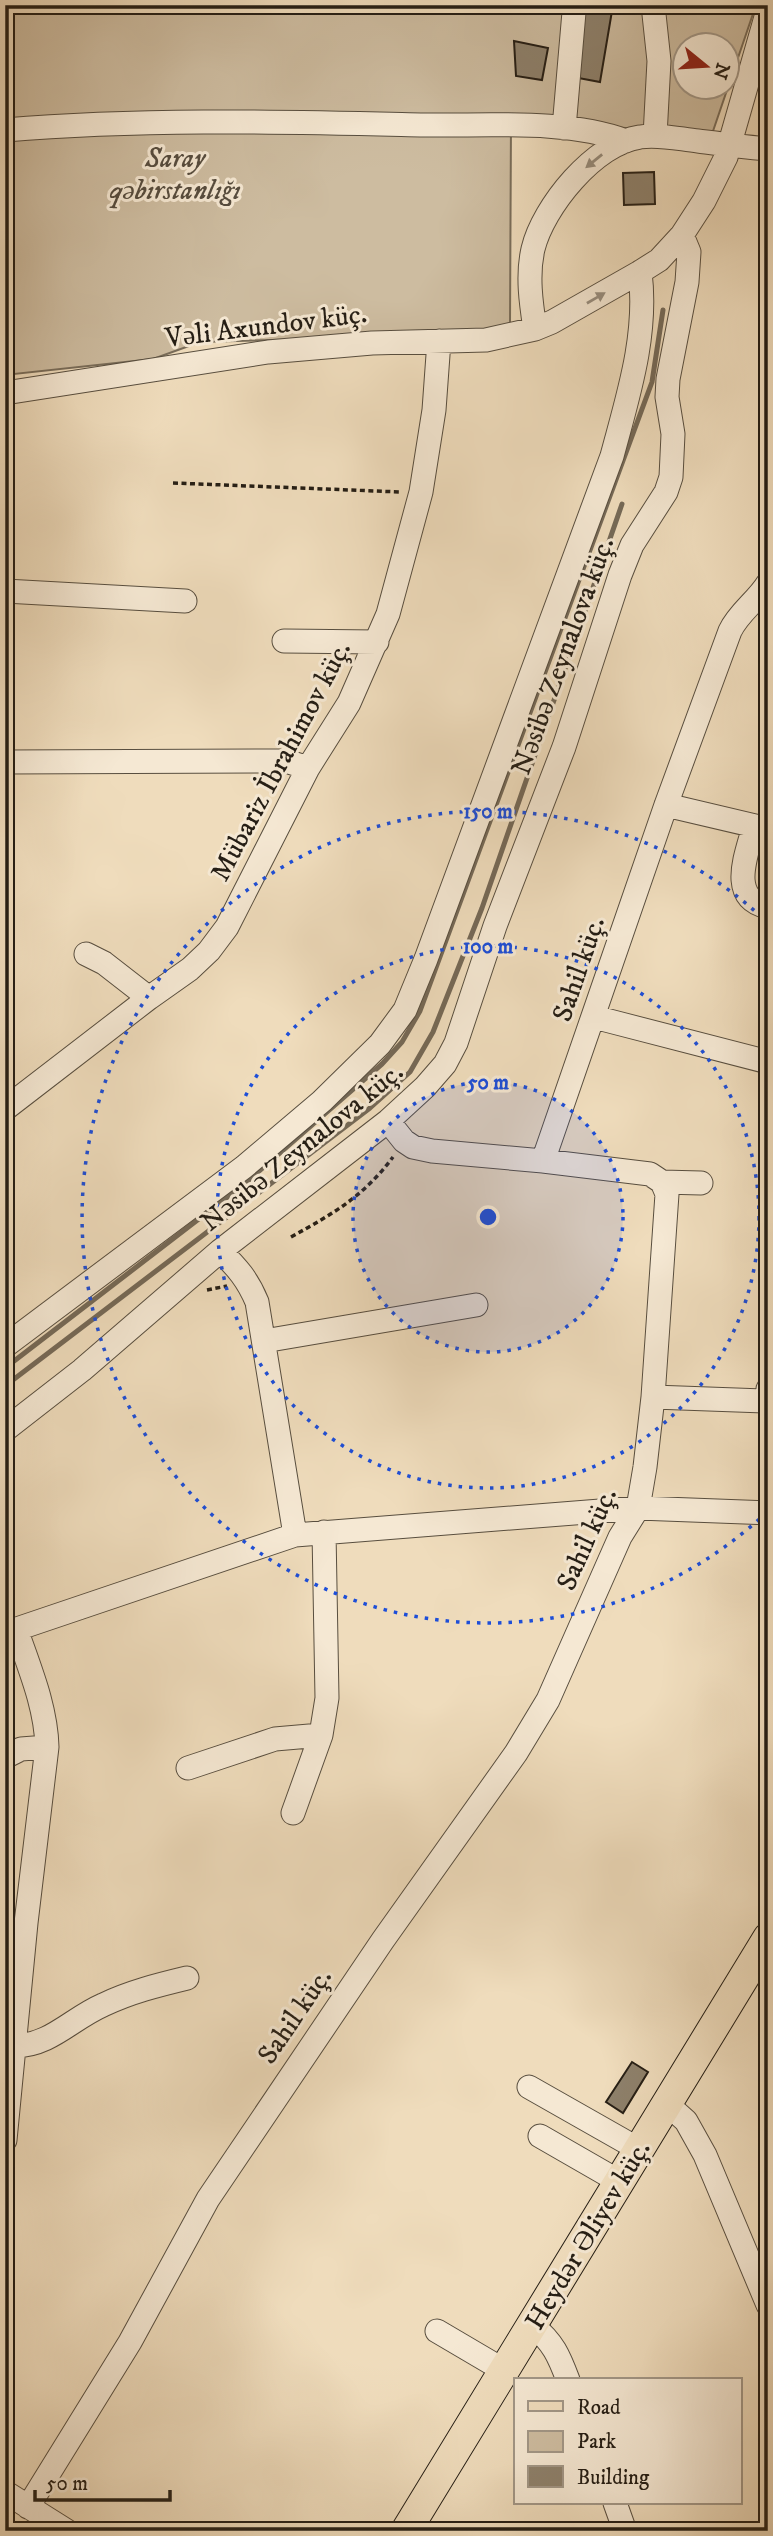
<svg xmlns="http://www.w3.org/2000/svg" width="773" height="2536" viewBox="0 0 773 2536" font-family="'IM FELL DW Pica',serif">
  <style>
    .green { fill: #cdbca0; stroke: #796d5a; stroke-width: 2; fill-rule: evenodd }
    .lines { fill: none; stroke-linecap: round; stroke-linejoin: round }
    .stream { stroke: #756957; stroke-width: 5 }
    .building { fill: #8e816c; stroke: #251e15; stroke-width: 2 }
    .minor-casing { stroke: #584e3f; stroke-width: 25 }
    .major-casing { stroke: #251e15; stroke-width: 32 }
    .path { stroke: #251e15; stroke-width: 3.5; stroke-dasharray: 5 3.5; stroke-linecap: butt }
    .minor { stroke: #f5e8d3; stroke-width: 23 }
    .major { stroke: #efdcbc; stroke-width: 30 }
    .oneway { fill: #978d7e }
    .ring { fill: none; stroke: #1d4ed8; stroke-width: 3.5; stroke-dasharray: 3.5 7 }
    .labels { text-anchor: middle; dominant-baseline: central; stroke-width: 6; stroke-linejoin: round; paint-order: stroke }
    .park-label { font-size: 28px; font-style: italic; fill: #574d3f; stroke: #f5e8d3 }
    .street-label { font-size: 28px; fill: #251e15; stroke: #f5e8d3 }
    .centre { fill: #1d4ed8; stroke: #f5e8d3; stroke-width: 3.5 }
    .ring-label { font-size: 21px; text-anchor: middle; font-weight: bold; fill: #1d4ed8; stroke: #f5e8d3; stroke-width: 6; stroke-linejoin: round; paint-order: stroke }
  </style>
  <rect width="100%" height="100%" fill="#efdcbc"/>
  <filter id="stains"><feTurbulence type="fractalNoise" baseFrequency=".00286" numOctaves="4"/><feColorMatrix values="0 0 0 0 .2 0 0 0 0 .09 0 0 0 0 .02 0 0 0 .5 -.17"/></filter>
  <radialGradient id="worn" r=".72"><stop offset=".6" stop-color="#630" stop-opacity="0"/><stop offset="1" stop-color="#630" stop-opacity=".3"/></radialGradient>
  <path class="green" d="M 5,5 L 756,5 L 712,134 L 511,120 L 510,323 L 486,334 L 200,342 L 153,359 L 5,375 ZM 686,46 L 728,46 L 728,88 L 686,88 Z"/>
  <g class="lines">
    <path class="stream" d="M 765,126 L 768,117
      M 5,1368 L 243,1185 L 382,1064 L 402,1042 L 420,1011 L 652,382 L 663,310
      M 5,1386 L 370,1108 L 410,1072 L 433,1032 L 482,908 L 622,504"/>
  </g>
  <path class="building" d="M 585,5 L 613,5 L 600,82 L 573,77 Z
    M 514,41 L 548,48 L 542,80 L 516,76 Z
    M 654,172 L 655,204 L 624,205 L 623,173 Z
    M 632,2062 L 648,2072 L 623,2113 L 606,2102 Z"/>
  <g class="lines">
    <defs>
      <path id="minor" d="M 653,5 L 659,61 L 655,136
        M 564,128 L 574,12
        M 5,130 C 145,118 286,122 425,125 C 488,126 567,119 626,141
        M 535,329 C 531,303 527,275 533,249 C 543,207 595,143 640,137 C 659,134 679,139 698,141 C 722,144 745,147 768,149
        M 5,393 L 268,352 L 372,343 L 486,340 L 535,329 L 552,322 L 640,272 L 659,260 L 682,235 L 704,201 L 726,157 L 768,10
        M 5,591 L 185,601
        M 284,641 L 377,642
        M 5,762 L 286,761 L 308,768
        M 666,805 L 768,829
        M 754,826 C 747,854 727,898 768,907
        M 86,954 L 104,963 L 149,998
        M 594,1017 L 768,1062
        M 5,1109 L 149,998 L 190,969 L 209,951 L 227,927 L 308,768 L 349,703 L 388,614 L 421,492 L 434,410 L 439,341
        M 388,1121 L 404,1141 L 413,1147 L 432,1151 L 543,1161
        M 662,1182 L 701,1183
        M 220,1251 C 237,1267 248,1280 257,1302 L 295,1535
        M 264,1341 L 476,1305
        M 5,1346 L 244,1167 L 322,1101 L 380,1044 L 405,1010 L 426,959 L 612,456 C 628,396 648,335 640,272
        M 653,1397 L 767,1401 L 768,1389
        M 5,1430 L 82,1370 L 220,1251 L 388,1121 L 425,1087 L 445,1064 L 456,1043 L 495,926 L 564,747 L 620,575 L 632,545 L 666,492 L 671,477 L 673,434 L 667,397 L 668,379 L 687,282 L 689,252 L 682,235
        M 5,1633 L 295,1535 L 638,1508 L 768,1513
        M 5,1757 L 21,1749 L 47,1747
        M 188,1768 L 275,1739 L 321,1735
        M 293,1813 L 321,1735 L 327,1698 L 324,1532
        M 15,2046 C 51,2045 71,2019 103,2005 C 130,1992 158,1985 187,1978
        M 529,2087 L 640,2150
        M 667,2104 L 686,2121 L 705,2155 L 768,2305
        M 540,2136 L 620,2182
        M 5,2140 L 26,1923 L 47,1747 C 46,1706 29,1667 16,1629
        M 533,2326 C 553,2342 559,2356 568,2380
        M 437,2331 L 505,2371
        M 5,2492 L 67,2531
        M 615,2503 L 625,2531
        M 28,2507 L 130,2342 L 208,2199 L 383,1940 L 516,1753 L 548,1700 L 620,1537 L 638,1508 L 645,1467 L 653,1397 L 667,1194 L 662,1182 L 650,1174 L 543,1161 L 666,805 L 730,631 C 739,612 757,601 768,583"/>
      <path id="major" d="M 406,2531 L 768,1938"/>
    </defs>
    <use href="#minor" class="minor-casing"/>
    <use href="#major" class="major-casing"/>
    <path class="path" d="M 173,483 L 401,492
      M 291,1237 C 334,1213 363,1197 393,1157
      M 207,1290 L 227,1286"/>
    <use href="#minor" class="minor"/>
    <use href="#major" class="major"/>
  </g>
  <defs><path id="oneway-solid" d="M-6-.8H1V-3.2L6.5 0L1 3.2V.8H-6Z" transform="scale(1.75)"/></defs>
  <g class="oneway">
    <use href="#oneway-solid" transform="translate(594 161) rotate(141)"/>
    <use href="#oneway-solid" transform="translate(596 298) rotate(-30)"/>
  </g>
  <circle cx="488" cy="1217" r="135" fill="#1d4ed8" fill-opacity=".12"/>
  <g class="ring">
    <circle cx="488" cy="1217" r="135"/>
    <circle cx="488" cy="1217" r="271"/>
    <path d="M767 1512A406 406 0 1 1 767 922"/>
  </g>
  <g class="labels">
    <g class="park-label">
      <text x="175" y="158">Saray<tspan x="175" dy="32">qəbirstanlığı</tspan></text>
    </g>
    <g class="street-label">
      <text transform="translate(266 326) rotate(-7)">Vəli Axundov küç.</text>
      <text transform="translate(563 656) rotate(-70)">Nəsibə Zeynalova küç.</text>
      <text transform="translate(281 761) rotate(-62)">Mübariz İbrahimov küç.</text>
      <text transform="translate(579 969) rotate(-71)">Sahil küç.</text>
      <text transform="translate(302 1147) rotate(-39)">Nəsibə Zeynalova küç.</text>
      <text transform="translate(587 1539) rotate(-66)">Sahil küç.</text>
      <text transform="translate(295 2016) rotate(-56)">Sahil küç.</text>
      <text transform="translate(588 2235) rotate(-59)">Heydər Əliyev küç.</text>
    </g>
  </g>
  <circle cx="488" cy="1217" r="10" class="centre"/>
  <g class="ring-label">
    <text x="488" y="818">150 m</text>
    <text x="488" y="953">100 m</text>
    <text x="488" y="1089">50 m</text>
  </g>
  <rect width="773" height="2536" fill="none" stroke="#efdcbc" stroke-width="28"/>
  <rect x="7" y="7" width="759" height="2522" fill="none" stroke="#251e15" stroke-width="3.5"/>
  <rect x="14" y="14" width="745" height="2508" fill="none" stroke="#251e15" stroke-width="2"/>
  <rect x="514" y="2378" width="228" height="126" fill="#f5e8d3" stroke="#a29787" stroke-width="2"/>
  <rect x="528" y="2401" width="35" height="10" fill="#efdcbc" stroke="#a29787" stroke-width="2"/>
  <text x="577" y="2414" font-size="21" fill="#251e15">Road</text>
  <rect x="528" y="2431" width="35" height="21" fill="#cdbca0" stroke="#a29787" stroke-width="2"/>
  <text x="577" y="2448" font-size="21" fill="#251e15">Park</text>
  <rect x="528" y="2466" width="35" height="21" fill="#8e816c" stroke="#a29787" stroke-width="2"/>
  <text x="577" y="2484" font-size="21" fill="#251e15">Building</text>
  <g transform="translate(706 66) rotate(108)"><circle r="33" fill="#f5e8d3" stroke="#a29787" stroke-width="2"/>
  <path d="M0-5L12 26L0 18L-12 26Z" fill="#8f2418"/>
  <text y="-10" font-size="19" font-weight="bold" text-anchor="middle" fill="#251e15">N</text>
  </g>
  <path d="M35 2490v10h135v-10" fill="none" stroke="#251e15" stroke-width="3.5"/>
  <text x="46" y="2490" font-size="21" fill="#251e15" stroke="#f5e8d3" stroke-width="5" paint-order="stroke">50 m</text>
  <rect width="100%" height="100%" filter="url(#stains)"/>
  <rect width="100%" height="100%" fill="url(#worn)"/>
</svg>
